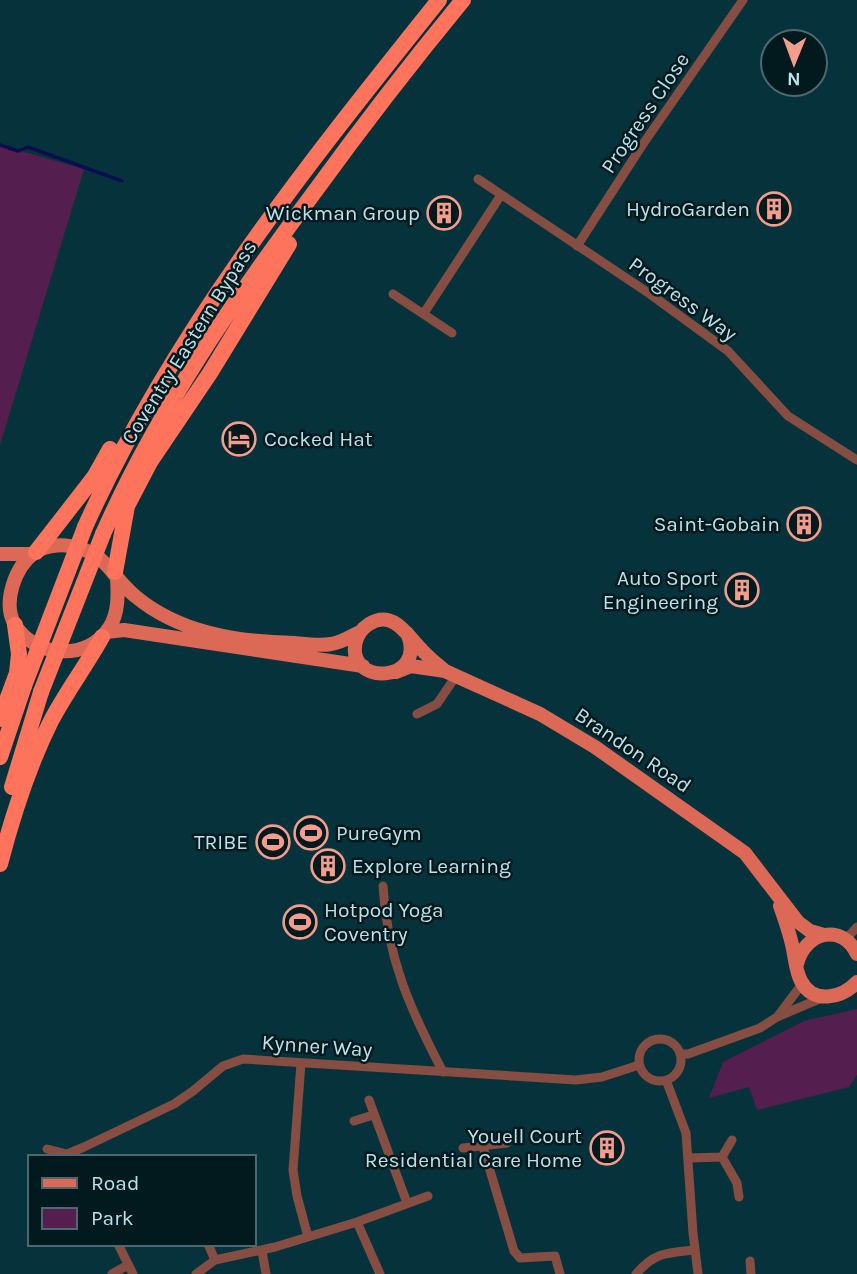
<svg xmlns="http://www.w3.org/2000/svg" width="857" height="1274" viewBox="0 0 857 1274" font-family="Karla,sans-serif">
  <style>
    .green { fill: #541e4f }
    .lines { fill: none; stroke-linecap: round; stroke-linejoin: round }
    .stream { stroke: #0c0d4e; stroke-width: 3.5 }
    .street { stroke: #864e43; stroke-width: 9 }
    .primary { stroke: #dc6956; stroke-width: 14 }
    .highway { stroke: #fe735c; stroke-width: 16 }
    .highway-bridge { stroke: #fe735c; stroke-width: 16 }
    .labels { text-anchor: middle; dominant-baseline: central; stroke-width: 5; stroke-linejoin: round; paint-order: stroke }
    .street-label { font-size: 21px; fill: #bce1e8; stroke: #02191e }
    .poi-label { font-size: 21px; fill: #bce1e8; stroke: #02191e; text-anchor: end }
  </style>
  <rect width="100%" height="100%" fill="#06333b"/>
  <path class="green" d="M 0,145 L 84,169 L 0,445 Z
    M 857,1009 L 857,1075 L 849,1087 L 757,1110 L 749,1087 L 709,1098 L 723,1062 L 804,1021 Z"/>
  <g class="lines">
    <path class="stream" d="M 0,145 L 18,151 L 28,147 L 122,181"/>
    <path class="street" d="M 478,179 L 650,294 L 728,351 L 788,416 L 857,460
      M 577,246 L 643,144 L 743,0
      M 393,294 L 452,333
      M 424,313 L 501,195
      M 417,714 L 437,704 L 456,676
      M 383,886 C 387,958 410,1009 443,1072
      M 845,940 L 857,927
      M 778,1016 L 802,984
      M639 1060a21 21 0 1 1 42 0a21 21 0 1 1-42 0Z
      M 680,1054 L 688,1054 L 760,1028 L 777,1017 L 824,997
      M 301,1063 L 293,1170 L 297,1196 L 308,1237
      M 666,1080 L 686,1133 L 693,1233 L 698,1274
      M 369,1100 L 407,1203
      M 354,1121 L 373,1115
      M 483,1147 L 514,1251 L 520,1258 L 555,1256 L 560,1274
      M 463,1148 L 507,1143
      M 47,1149 L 67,1154 L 84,1147 L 174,1104 L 193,1091 L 223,1066 L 243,1059 L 576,1080 L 602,1077 L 639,1065
      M 722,1157 L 737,1183 L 739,1197
      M 722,1157 L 732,1140
      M 690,1158 L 722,1157
      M 357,1222 L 380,1274
      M 118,1244 L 133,1274
      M 208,1244 L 215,1260
      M 262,1251 L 266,1274
      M 750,1261 L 751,1274
      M 112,1274 L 128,1265
      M 196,1274 L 215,1260 L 275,1247 L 357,1222 L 428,1196
      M 636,1274 C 655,1252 667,1253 695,1250"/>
    <path class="primary" d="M 0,554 L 33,554
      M 117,577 C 118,594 119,613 109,628 C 88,661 35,658 15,625 C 2,603 15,567 34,553 C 42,547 59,544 69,546 C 107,551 110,576 135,596 C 179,633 238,642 294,643 C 305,644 320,646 331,644 C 341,643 351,636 360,632
      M 106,632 L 124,630 L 363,666
      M 407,633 C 429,684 344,687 356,641 C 358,634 363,628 369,624 C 393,609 407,635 421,649 C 428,657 437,664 445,671
      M 396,672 L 411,666 L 445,671 L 540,714 L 595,747 L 745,853 L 798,922 L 810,931 L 824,935
      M 780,906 C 785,920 790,934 793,949 C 795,959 796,972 801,981 C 813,1005 842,998 857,982
      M 797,964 C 805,932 842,922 857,954"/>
    <path class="highway" d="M 85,527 C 172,333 307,165 439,0
      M 103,534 C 157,412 233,301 313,194 C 361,128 411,63 463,0
      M 36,552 L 95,476 L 110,449
      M 115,572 L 127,506 L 150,462 L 210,373 L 289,244
      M 0,719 L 17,673 L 19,654 L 15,625
      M 0,757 L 24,686
      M 12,787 L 41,692
      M 0,864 C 13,814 28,767 51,721 C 66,692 86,666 102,637"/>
    <path class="highway-bridge" d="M 24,686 L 85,527
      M 41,692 L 103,534"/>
  </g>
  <defs>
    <symbol id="building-ring" viewBox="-11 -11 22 22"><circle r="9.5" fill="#02191e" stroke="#f49d8d" stroke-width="1.5"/><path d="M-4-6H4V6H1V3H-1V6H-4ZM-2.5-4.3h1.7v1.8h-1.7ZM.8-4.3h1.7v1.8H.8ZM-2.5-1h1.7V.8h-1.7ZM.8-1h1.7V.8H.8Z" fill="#f49d8d"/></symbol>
    <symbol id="hotel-ring" viewBox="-11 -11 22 22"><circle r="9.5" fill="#02191e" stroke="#f49d8d" stroke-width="1.5"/><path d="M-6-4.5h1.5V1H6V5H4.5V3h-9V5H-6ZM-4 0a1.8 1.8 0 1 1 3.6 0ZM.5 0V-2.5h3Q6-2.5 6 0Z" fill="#f49d8d"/></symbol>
    <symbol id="stadium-ring" viewBox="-11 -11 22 22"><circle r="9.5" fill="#02191e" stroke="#f49d8d" stroke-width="1.5"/><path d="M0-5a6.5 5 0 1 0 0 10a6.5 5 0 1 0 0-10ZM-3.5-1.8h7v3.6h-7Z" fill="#f49d8d"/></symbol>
  </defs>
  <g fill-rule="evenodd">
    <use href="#building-ring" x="755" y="190" width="38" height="38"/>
    <use href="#building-ring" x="425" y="194" width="38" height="38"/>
    <use href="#hotel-ring" x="220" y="420" width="38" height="38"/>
    <use href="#building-ring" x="785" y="505" width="38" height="38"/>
    <use href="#building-ring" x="723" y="571" width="38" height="38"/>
    <use href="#stadium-ring" x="292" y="814" width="38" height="38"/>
    <use href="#stadium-ring" x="254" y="823" width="38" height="38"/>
    <use href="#building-ring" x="309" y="847" width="38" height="38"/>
    <use href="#stadium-ring" x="281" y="903" width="38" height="38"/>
    <use href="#building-ring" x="588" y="1129" width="38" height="38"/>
  </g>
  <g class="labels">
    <g class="street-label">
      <text transform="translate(645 113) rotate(-56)">Progress Close</text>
      <text transform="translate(683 299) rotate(36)">Progress Way</text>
      <text transform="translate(189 342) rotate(-58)">Coventry Eastern Bypass</text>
      <text transform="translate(633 750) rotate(34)">Brandon Road</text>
      <text transform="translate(317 1046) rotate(4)">Kynner Way</text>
    </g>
    <g class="poi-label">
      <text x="750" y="209">HydroGarden</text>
      <text x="420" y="213">Wickman Group</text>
      <text x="264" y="439" text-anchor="start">Cocked Hat</text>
      <text x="780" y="524">Saint-Gobain</text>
      <text x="718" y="578">Auto Sport<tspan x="718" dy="24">Engineering</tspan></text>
      <text x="336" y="833" text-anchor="start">PureGym</text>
      <text x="248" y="842">TRIBE</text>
      <text x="352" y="866" text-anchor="start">Explore Learning</text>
      <text x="324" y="910" text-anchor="start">Hotpod Yoga<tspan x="324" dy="24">Coventry</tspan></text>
      <text x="582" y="1136">Youell Court<tspan x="582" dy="24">Residential Care Home</tspan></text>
    </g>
  </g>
  <rect x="28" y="1155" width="228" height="91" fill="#02191e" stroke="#4c696f" stroke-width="2"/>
  <rect x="42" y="1178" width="35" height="10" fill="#dc6956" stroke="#4c696f" stroke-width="2"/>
  <text x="91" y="1190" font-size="21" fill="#bce1e8">Road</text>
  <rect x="42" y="1208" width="35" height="21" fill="#541e4f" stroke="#4c696f" stroke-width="2"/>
  <text x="91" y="1225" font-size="21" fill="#bce1e8">Park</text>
  <g transform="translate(794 63) rotate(181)"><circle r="33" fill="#02191e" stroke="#4c696f" stroke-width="2"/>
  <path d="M0-5L12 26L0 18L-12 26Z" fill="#f49d8d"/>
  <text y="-10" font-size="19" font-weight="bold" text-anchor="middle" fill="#bce1e8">N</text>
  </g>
</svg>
